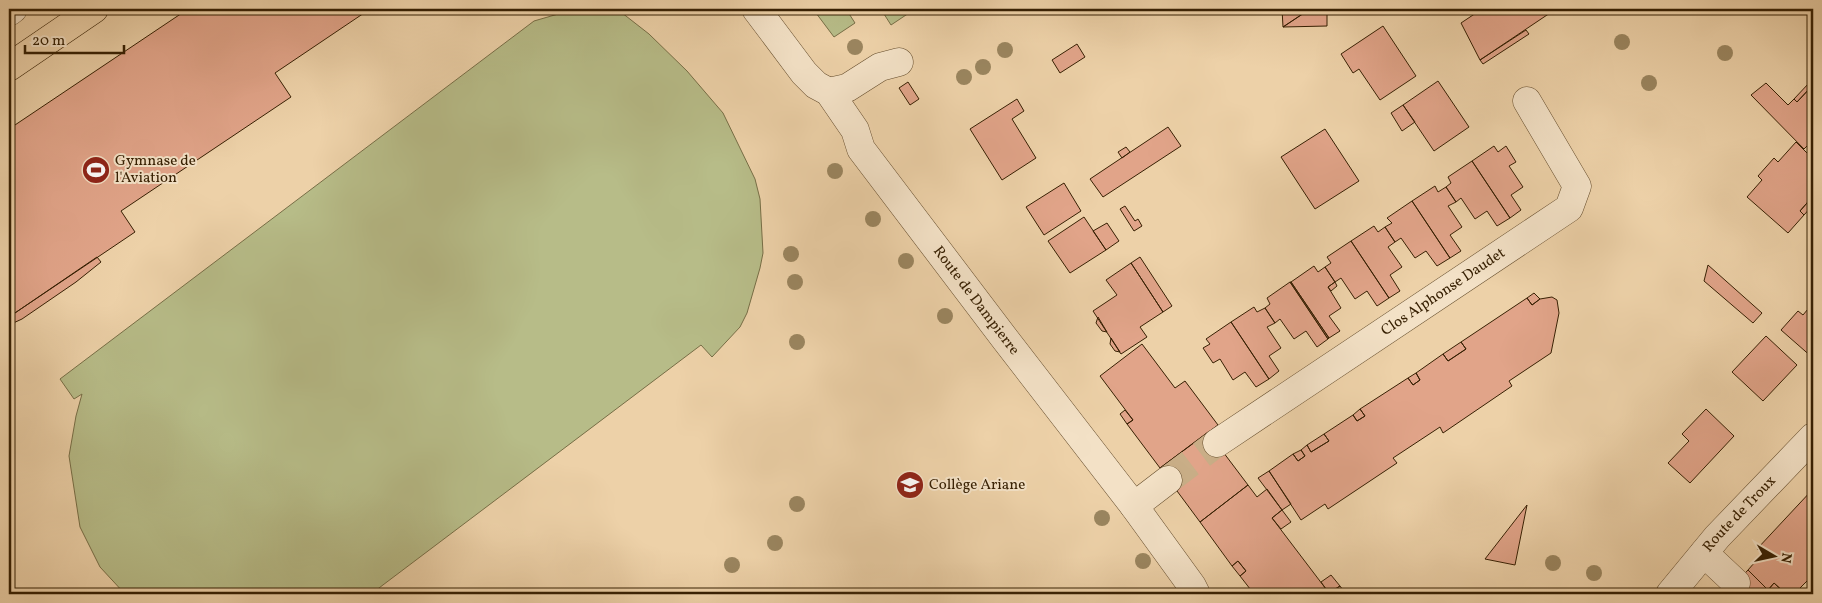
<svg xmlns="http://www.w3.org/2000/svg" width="1822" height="603" viewBox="0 0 1822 603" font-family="Vollkorn,serif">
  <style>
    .green { fill: #b7bc88; stroke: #776e46 }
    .building { fill: #e1a489; stroke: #372003 }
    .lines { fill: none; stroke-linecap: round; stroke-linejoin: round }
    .minor-tunnel { stroke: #c9ae87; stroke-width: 28; stroke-dasharray: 28 14; stroke-linecap: butt }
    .minor-casing { stroke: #644c2c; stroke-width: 29 }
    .major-casing { stroke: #372003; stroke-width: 29 }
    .minor { stroke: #f3e1c6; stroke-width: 28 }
    .major { stroke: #edd1a8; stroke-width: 28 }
    .tree { fill: #9a855f }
    .labels { text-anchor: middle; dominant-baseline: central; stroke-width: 4; stroke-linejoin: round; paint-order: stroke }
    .poi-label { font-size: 15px; fill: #372003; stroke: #f3e1c6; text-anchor: start }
    .street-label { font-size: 15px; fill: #372003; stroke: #f3e1c6 }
  </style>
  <rect width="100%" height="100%" fill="#edd1a8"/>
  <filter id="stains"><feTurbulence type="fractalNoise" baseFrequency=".004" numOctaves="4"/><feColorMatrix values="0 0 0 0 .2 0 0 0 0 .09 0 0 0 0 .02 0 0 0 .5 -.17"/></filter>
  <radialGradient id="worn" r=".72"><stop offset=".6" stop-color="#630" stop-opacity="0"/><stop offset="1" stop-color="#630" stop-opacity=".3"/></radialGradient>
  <path class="green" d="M 588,9 L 617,9 L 649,34 L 687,71 L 723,113 L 755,179 L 760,199 L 763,253 L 760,268 L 747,313 L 740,327 L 712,357 L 701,345 L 371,594 L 125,594 L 100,567 L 80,527 L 69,456 L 76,416 L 82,394 L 74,399 L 60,379 L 534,21 L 565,12 Z
    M 813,9 L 846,9 L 855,23 L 834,37 Z
    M 892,9 L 915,9 L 891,25 L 884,14 Z"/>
  <path class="building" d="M 188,9 L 370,9 L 275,73 L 291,97 L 121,211 L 135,232 L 9,317 L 9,129 Z
    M 1282,9 L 1310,9 L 1283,27 Z
    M 1310,9 L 1327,9 L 1327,26 L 1283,27 Z
    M 1482,9 L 1542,9 L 1547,15 L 1480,60 L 1461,23 Z
    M 1542,9 L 1557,9 L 1547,15 Z
    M 1383,26 L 1416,76 L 1380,100 L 1359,69 L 1353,73 L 1341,54 Z
    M 1526,30 L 1529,34 L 1483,64 L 1480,60 Z
    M 1077,44 L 1085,57 L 1060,73 L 1052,60 Z
    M 1813,79 L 1813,140 L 1804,149 L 1751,95 L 1766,83 L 1788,105 L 1794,99 L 1797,102 L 1812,86 L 1809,83 Z
    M 1438,81 L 1469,127 L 1434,151 L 1403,105 Z
    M 908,82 L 919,99 L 910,105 L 899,88 Z
    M 1809,83 L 1812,86 L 1797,102 L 1794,99 Z
    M 1017,99 L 1024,111 L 1012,119 L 1036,158 L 1002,180 L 970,129 Z
    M 1403,105 L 1415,122 L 1402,131 L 1391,113 Z
    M 1168,127 L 1181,146 L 1103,197 L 1090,179 Z
    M 1325,129 L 1359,181 L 1315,209 L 1281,157 Z
    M 1796,142 L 1813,159 L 1813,196 L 1800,211 L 1804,215 L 1788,233 L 1747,197 L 1762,180 L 1758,176 L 1774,158 L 1778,162 Z
    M 1494,146 L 1498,152 L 1506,146 L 1516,162 L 1509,166 L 1523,187 L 1511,195 L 1521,210 L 1510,218 L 1472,161 Z
    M 1126,147 L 1130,152 L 1122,158 L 1118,152 Z
    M 1472,161 L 1510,218 L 1497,226 L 1487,211 L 1475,219 L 1461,198 L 1456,202 L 1446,187 L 1451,183 L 1448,177 Z
    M 1064,183 L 1081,211 L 1044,235 L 1026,207 Z
    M 1435,186 L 1438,192 L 1446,187 L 1456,202 L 1448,206 L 1462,227 L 1450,235 L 1461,251 L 1450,258 L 1412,201 Z
    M 1813,196 L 1813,205 L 1804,215 L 1800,211 Z
    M 1412,201 L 1450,258 L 1437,266 L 1426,251 L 1415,258 L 1401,238 L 1395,242 L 1385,227 L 1392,223 L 1387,218 Z
    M 1125,206 L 1135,221 L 1138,219 L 1142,226 L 1134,231 L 1120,209 Z
    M 1084,217 L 1106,250 L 1070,273 L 1048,241 Z
    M 1107,223 L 1119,241 L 1106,250 L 1093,231 Z
    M 1374,226 L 1378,232 L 1385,227 L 1395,242 L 1388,247 L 1402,267 L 1390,275 L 1400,291 L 1389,298 L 1351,241 Z
    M 1351,241 L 1389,298 L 1377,306 L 1367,291 L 1355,299 L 1341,278 L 1335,282 L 1325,267 L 1331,263 L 1327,257 Z
    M 97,257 L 101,262 L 76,282 L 22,319 L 9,325 L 9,317 Z
    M 1140,257 L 1172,306 L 1163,312 L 1131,263 Z
    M 1131,263 L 1163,312 L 1140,327 L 1147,337 L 1121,354 L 1093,311 L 1117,295 L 1106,280 Z
    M 1708,265 L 1762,313 L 1753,323 L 1704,281 Z
    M 1314,266 L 1318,272 L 1325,267 L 1335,282 L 1328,287 L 1341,308 L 1329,316 L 1340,331 L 1329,338 L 1291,282 Z
    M 1290,282 L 1291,282 L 1329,338 L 1328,339 Z
    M 1290,282 L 1328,339 L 1317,347 L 1306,331 L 1294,339 L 1280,319 L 1275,323 L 1265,308 L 1270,304 L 1267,298 Z
    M 1335,282 L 1337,286 L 1331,291 L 1328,287 Z
    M 1534,293 L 1540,299 L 1532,305 L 1527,298 Z
    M 1552,297 L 1557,300 L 1559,313 L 1551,353 L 1509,381 L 1512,386 L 1443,433 L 1440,427 L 1393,458 L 1397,463 L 1328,509 L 1325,504 L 1301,520 L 1269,471 L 1293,454 L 1298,461 L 1305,456 L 1301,450 L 1307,445 L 1311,452 L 1329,441 L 1324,434 L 1353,415 L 1357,421 L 1365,416 L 1360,409 L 1408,378 L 1413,385 L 1420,380 L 1416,373 L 1443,354 L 1448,361 L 1466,349 L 1461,342 L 1527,298 L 1532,305 L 1540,299 Z
    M 1813,303 L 1813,358 L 1781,330 L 1798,311 L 1803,315 Z
    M 1254,307 L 1257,312 L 1265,308 L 1275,323 L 1267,327 L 1281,348 L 1269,356 L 1279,371 L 1269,379 L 1231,322 Z
    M 1098,317 L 1107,332 L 1102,331 L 1096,323 Z
    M 1231,322 L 1269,379 L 1256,387 L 1245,372 L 1233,380 L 1220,359 L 1213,363 L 1203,348 L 1210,344 L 1206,339 Z
    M 1766,336 L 1797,365 L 1763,401 L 1732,372 Z
    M 1111,338 L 1120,352 L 1115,351 L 1110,344 Z
    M 1461,342 L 1466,349 L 1448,361 L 1443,354 Z
    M 1142,344 L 1175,388 L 1185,381 L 1218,425 L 1160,468 L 1127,424 L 1133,420 L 1100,376 Z
    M 1416,373 L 1420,380 L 1413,385 L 1408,378 Z
    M 1360,409 L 1365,416 L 1357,421 L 1353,415 Z
    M 1706,409 L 1734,436 L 1690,483 L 1668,463 L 1689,441 L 1682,434 Z
    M 1125,410 L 1133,420 L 1127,424 L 1120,414 Z
    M 1208,432 L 1248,485 L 1200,522 L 1160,468 Z
    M 1324,434 L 1329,441 L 1311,452 L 1307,445 Z
    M 1301,450 L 1305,456 L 1298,461 L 1293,454 Z
    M 1269,471 L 1291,504 L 1282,510 L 1258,478 Z
    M 1248,485 L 1257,497 L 1267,489 L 1282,510 L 1272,518 L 1329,593 L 1340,586 L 1346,594 L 1254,594 L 1240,576 L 1246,571 L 1238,561 L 1232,566 L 1200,522 Z
    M 1813,489 L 1813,575 L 1794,594 L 1786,594 L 1774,583 L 1768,590 L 1748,570 L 1762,554 L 1757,549 Z
    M 1527,505 L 1515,565 L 1485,559 Z
    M 1282,510 L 1291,522 L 1281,529 L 1272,518 Z
    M 1238,561 L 1246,571 L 1240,576 L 1232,566 Z
    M 1748,570 L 1768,590 L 1764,594 L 1735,594 L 1730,589 Z
    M 1331,575 L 1340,586 L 1329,593 L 1321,582 Z
    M 1774,583 L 1786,594 L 1772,594 L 1768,590 Z"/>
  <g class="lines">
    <path class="minor-tunnel" d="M 1168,480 L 1217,443"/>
    <defs>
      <g id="minor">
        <path id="s1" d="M 756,9 L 804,73 L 816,85 L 829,92 L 855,130 L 861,149 L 1005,339 L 1134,506 L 1192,586 L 1196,594"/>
        <path d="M 9,12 L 13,9"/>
        <path d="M 829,92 L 847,88 L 880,67 L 899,62"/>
        <path id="s2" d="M 1217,443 L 1569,208 L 1577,186 L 1527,101"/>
        <path d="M 1134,506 L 1168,480"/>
        <path d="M 1704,553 L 1736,583"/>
        <path id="s3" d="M 1670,594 L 1717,537 L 1813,437"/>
      </g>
      <path id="major" d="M 9,67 L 94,9"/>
    </defs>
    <use href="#minor" class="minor-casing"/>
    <use href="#major" class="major-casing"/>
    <use href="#minor" class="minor"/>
    <use href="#major" class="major"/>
  </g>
  <g class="tree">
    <circle cx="1622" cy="42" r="8"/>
    <circle cx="855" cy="47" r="8"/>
    <circle cx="1005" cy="50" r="8"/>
    <circle cx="1725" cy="53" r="8"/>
    <circle cx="983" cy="67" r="8"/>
    <circle cx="964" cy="77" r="8"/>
    <circle cx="1649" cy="83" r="8"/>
    <circle cx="835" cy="171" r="8"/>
    <circle cx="873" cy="219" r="8"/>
    <circle cx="791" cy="254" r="8"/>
    <circle cx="906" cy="261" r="8"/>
    <circle cx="795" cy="282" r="8"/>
    <circle cx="945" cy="316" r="8"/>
    <circle cx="797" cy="342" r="8"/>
    <circle cx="797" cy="504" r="8"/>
    <circle cx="1102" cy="518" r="8"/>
    <circle cx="775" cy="543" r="8"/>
    <circle cx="1143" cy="561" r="8"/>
    <circle cx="1553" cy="563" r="8"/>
    <circle cx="732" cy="565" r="8"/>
    <circle cx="1594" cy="573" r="8"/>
  </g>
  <defs>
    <symbol id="stadium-disc" viewBox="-11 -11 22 22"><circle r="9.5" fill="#8f2418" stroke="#f3e1c6"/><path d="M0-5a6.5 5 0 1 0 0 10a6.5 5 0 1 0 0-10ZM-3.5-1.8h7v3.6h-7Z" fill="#fff"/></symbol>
    <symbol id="school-disc" viewBox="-11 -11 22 22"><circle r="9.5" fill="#8f2418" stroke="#f3e1c6"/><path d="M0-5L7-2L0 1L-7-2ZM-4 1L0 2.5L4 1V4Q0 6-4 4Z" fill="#fff"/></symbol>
  </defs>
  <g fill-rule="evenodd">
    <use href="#stadium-disc" x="80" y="154" width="32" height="32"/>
    <use href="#school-disc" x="894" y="469" width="32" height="32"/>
  </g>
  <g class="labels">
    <g class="poi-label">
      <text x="115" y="161">Gymnase de<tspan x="115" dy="17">l'Aviation</tspan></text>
      <text x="929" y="485">Collège Ariane</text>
    </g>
    <g class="street-label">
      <text stroke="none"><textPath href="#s2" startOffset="272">Clos Alphonse Daudet</textPath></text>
      <text stroke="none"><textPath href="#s1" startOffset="368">Route de Dampierre</textPath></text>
      <text stroke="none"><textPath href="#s3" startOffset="106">Route de Troux</textPath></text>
    </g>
  </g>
  <rect width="1822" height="603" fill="none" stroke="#edd1a8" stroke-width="30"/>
  <rect x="10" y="10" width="1802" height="583" fill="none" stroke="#372003" stroke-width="2.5"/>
  <rect x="15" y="15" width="1792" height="573" fill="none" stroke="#372003"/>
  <g transform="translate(1774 556) rotate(99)" stroke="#f3e1c6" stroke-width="4" paint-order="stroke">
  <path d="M0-4L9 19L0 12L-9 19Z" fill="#372003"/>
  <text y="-8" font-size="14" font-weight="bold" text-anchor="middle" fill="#372003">N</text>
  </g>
  <path d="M25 45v8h99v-8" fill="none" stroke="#372003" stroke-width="2.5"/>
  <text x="32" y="45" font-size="15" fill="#372003" stroke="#f3e1c6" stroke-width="4" paint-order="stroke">20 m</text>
  <rect width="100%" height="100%" filter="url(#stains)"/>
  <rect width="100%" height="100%" fill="url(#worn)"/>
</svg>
